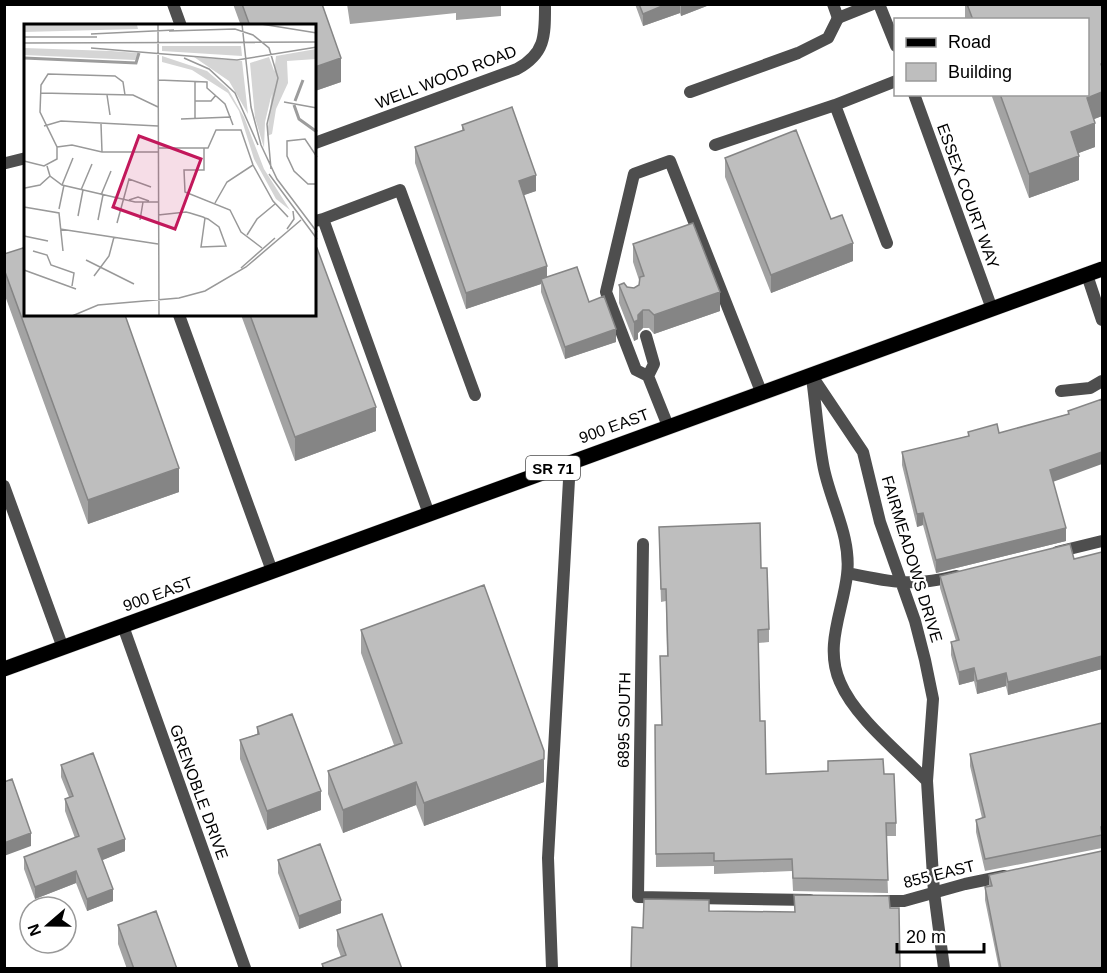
<svg xmlns="http://www.w3.org/2000/svg" width="1107" height="973" viewBox="0 0 1107 973" font-family="Arial,sans-serif">
  <style>
    .lines { fill: none; stroke-linecap: round; stroke-linejoin: round }
    .primary-casing { stroke: #dbdbdb; stroke-width: 16 }
    .service { stroke: #4e4e4e; stroke-width: 12 }
    .minor { stroke: #4e4e4e; stroke-width: 12 }
    .primary { stroke: #000; stroke-width: 15 }
    .wall { fill: #a3a3a3 }
    .shaded-wall { fill: #858585 }
    .building { fill: #bebebe; stroke: #858585; stroke-width: 1.5 }
    .labels { text-anchor: middle; dominant-baseline: central; stroke-width: 4.5; stroke-linejoin: round; paint-order: stroke }
    .shield { fill: #fff; stroke: #4c4c4c; stroke-width: 1.5 }
    .shield-label { font-size: 15px; font-weight: bold; fill: #000 }
    .street-label { font-size: 16px; fill: #000; stroke: #fff }
    .inset-river { fill: none; stroke: #9c9c9c; stroke-width: 3 }
    .inset-road { fill: none; stroke: #999; stroke-width: 1.5 }
    .view { fill: #c2185b; fill-opacity: 0.15; stroke: #c2185b; stroke-width: 3 }
    .inset-edge { fill: none; stroke: #000; stroke-width: 3 }
  </style>
  <rect width="100%" height="100%" fill="#fff"/>
  <g class="lines">
    <defs>
      <path id="primary" d="M 4,669 L 1102,269"/>
    </defs>
    <use href="#primary" class="primary-casing"/>
    <path class="service" d="M 690,92 L 798,53 L 828,38 L 838,18
      M 715,145 L 835,105
      M 6,163 L 26,158
      M 323,219 L 400,190 L 475,395
      M 315,221 L 323,219 L 429,514
      M 887,243 L 835,105 L 896,81
      M 1087,275 L 1102,320
      M 179,315 L 272,571
      M 646,336 L 654,364 L 648,376
      M 1061,391 L 1090,388 L 1102,381
      M 668,426 L 648,376 L 636,370 L 606,292 L 634,174 L 670,161 L 762,394
      M 552,968 L 548,858 L 570,462"/>
    <path class="minor" d="M 173,4 L 181,26
      M 833,4 L 838,18 L 873,4
      M 879,4 L 896,46
      M 914,94 L 992,309
      M 315,143 L 517,69 C 546,53 545,35 545,4
      M 812,376 L 863,452 L 880,522 L 915,621 L 925,660 L 933,699 L 927,781 L 934,892 L 944,968
      M 812,378 C 816,407 818,436 823,464 C 829,500 852,536 847,575 C 843,611 824,646 840,682 C 855,718 900,753 927,781
      M 4,486 L 63,648
      M 643,544 L 638,897 L 810,900
      M 1057,552 L 1102,541
      M 848,573 C 891,582 912,587 956,576
      M 123,626 L 245,968
      M 875,901 L 904,901 L 965,884 L 1004,876"/>
    <use href="#primary" class="primary"/>
  </g>
  <path class="wall" d="M 233,4 L 322,4 L 341,82 L 315,91 L 315,26 L 241,26 Z
    M 347,4 L 501,4 L 501,16 L 456,20 L 456,13 L 350,24 Z
    M 635,4 L 712,4 L 681,16 L 680,13 L 643,26 Z
    M 965,4 L 1102,4 L 1102,116 L 1094,119 L 1095,147 L 1078,153 L 1079,180 L 1029,198 L 991,94 L 1088,94 L 1088,20 L 965,20 Z
    M 462,125 L 536,191 L 523,195 L 547,277 L 589,302 L 616,342 L 565,359 L 541,292 L 541,284 L 466,309 L 415,163 L 415,147 L 462,131 Z
    M 725,158 L 831,219 L 853,261 L 771,293 L 725,177 Z
    M 633,244 L 720,311 L 654,334 L 649,328 L 643,328 L 638,333 L 638,339 L 634,341 L 619,303 L 619,285 L 634,288 L 639,285 L 639,280 L 633,262 Z
    M 4,254 L 179,492 L 88,524 L 4,293 Z
    M 241,315 L 315,315 L 376,431 L 295,461 Z
    M 1102,399 L 1053,482 L 1066,541 L 936,573 L 923,525 L 917,527 L 902,465 L 902,452 L 968,436 L 968,432 L 999,433 L 1068,414 L 1068,411 Z
    M 659,539 L 761,568 L 769,629 L 769,642 L 758,643 L 760,721 L 766,774 L 884,774 L 896,823 L 896,836 L 886,836 L 888,893 L 793,891 L 792,871 L 714,874 L 714,866 L 656,867 L 655,725 L 662,725 L 667,656 L 666,601 L 661,602 Z
    M 1102,552 L 1102,669 L 1008,695 L 1006,686 L 977,694 L 974,681 L 959,685 L 951,655 L 951,642 L 956,641 L 940,588 L 940,576 L 1074,559 Z
    M 361,630 L 544,774 L 544,782 L 424,826 L 416,805 L 343,833 L 328,794 L 328,771 L 394,745 L 361,653 Z
    M 1102,723 L 1102,848 L 985,871 L 976,832 L 976,820 L 982,818 L 970,766 L 970,754 Z
    M 257,727 L 321,810 L 267,830 L 240,759 L 240,740 L 257,734 Z
    M 61,765 L 125,851 L 102,860 L 113,901 L 87,911 L 76,883 L 35,899 L 24,869 L 24,857 L 75,838 L 65,811 L 65,799 L 69,797 L 61,777 Z
    M 278,860 L 341,913 L 299,929 L 278,873 Z
    M 989,875 L 1102,969 L 999,969 L 985,900 L 985,887 L 989,887 Z
    M 118,925 L 177,969 L 127,969 L 118,944 Z
    M 337,930 L 402,969 L 322,969 L 322,964 L 341,957 L 337,946 Z"/>
  <path class="shaded-wall" d="M 667,4 L 680,4 L 680,13 L 643,26 L 643,14 Z
    M 681,4 L 712,4 L 681,16 Z
    M 341,58 L 341,82 L 315,91 L 315,67 Z
    M 1102,92 L 1102,116 L 1087,122 L 1087,98 Z
    M 1095,123 L 1095,147 L 1071,156 L 1071,132 Z
    M 1079,156 L 1079,180 L 1029,198 L 1029,174 Z
    M 536,175 L 536,191 L 519,197 L 519,181 Z
    M 853,243 L 853,261 L 771,293 L 771,275 Z
    M 547,266 L 547,282 L 541,279 L 541,284 L 466,309 L 466,293 Z
    M 720,292 L 720,311 L 654,334 L 654,315 Z
    M 643,310 L 643,328 L 638,333 L 638,339 L 634,341 L 634,322 L 638,315 Z
    M 616,329 L 616,342 L 565,359 L 565,347 Z
    M 376,407 L 376,431 L 295,461 L 295,437 Z
    M 1102,452 L 1102,464 L 1050,483 L 1050,470 Z
    M 179,468 L 179,492 L 88,524 L 88,500 Z
    M 923,513 L 923,525 L 917,527 L 917,514 Z
    M 1066,528 L 1066,541 L 936,573 L 936,560 Z
    M 1102,656 L 1102,669 L 1008,695 L 1008,682 Z
    M 974,668 L 974,681 L 959,685 L 959,672 Z
    M 1006,673 L 1006,686 L 977,694 L 977,681 Z
    M 544,751 L 544,782 L 424,826 L 424,803 Z
    M 416,782 L 416,805 L 343,833 L 343,810 Z
    M 321,791 L 321,810 L 267,830 L 267,811 Z
    M 31,833 L 31,846 L 4,856 L 4,843 Z
    M 125,839 L 125,851 L 98,862 L 98,849 Z
    M 76,871 L 76,883 L 35,899 L 35,887 Z
    M 113,889 L 113,901 L 87,911 L 87,899 Z
    M 341,900 L 341,913 L 299,929 L 299,916 Z"/>
  <path class="building" d="M 242,4 L 322,4 L 341,58 L 315,67 L 315,26 L 250,26 Z
    M 639,4 L 667,4 L 643,14 Z
    M 967,4 L 1102,4 L 1102,63 L 1101,64 L 1102,67 L 1102,92 L 1087,98 L 1095,123 L 1071,132 L 1079,156 L 1029,174 L 1000,94 L 1088,94 L 1088,20 L 973,20 Z
    M 512,107 L 536,175 L 519,181 L 547,266 L 466,293 L 415,147 L 464,130 L 462,125 Z
    M 796,130 L 831,219 L 842,215 L 853,243 L 771,275 L 725,158 Z
    M 693,223 L 720,292 L 654,315 L 649,310 L 643,310 L 638,315 L 638,320 L 634,322 L 619,285 L 624,283 L 627,287 L 634,288 L 639,285 L 640,277 L 644,276 L 633,244 Z
    M 26,247 L 26,315 L 125,315 L 179,468 L 88,500 L 4,269 L 4,254 Z
    M 315,248 L 317,248 L 376,407 L 295,437 L 250,315 L 315,315 Z
    M 577,267 L 589,302 L 604,296 L 616,329 L 565,347 L 541,279 Z
    M 1102,399 L 1102,452 L 1050,470 L 1066,528 L 936,560 L 923,513 L 917,514 L 902,452 L 969,436 L 968,432 L 997,424 L 999,433 L 1069,414 L 1068,411 Z
    M 760,523 L 761,568 L 767,568 L 769,629 L 758,630 L 760,721 L 765,721 L 766,774 L 828,771 L 828,761 L 883,759 L 884,774 L 894,774 L 896,823 L 886,823 L 888,880 L 793,878 L 792,859 L 714,861 L 714,853 L 656,854 L 655,725 L 662,725 L 660,656 L 668,656 L 666,589 L 661,589 L 659,527 Z
    M 1070,544 L 1074,559 L 1102,552 L 1102,656 L 1008,682 L 1006,673 L 977,681 L 974,668 L 959,672 L 951,642 L 959,640 L 940,576 Z
    M 484,585 L 544,751 L 544,759 L 424,803 L 416,782 L 343,810 L 328,771 L 402,743 L 361,630 Z
    M 292,714 L 321,791 L 267,811 L 240,740 L 259,734 L 257,727 Z
    M 1102,723 L 1102,827 L 1101,827 L 1102,835 L 985,859 L 976,820 L 985,817 L 970,754 Z
    M 93,753 L 125,839 L 98,849 L 113,889 L 87,899 L 76,871 L 35,887 L 24,857 L 79,836 L 65,799 L 73,796 L 61,765 Z
    M 12,779 L 31,833 L 4,843 L 4,782 Z
    M 320,844 L 341,900 L 299,916 L 278,860 Z
    M 1102,851 L 1102,967 L 1097,969 L 1001,969 L 985,887 L 992,886 L 989,875 Z
    M 794,895 L 889,896 L 890,908 L 899,908 L 900,969 L 631,969 L 632,927 L 643,928 L 644,899 L 709,900 L 709,911 L 795,912 Z
    M 156,911 L 177,969 L 134,969 L 118,925 Z
    M 382,914 L 402,969 L 324,969 L 322,964 L 346,955 L 337,930 Z"/>
  <g class="labels">
    <rect class="shield" x="526" y="456" width="54" height="24" rx="4.5"/>
    <g class="shield-label">
      <text x="553" y="468">SR 71</text>
    </g>
    <g class="street-label">
      <text transform="translate(446 77) rotate(-21)">WELL WOOD ROAD</text>
      <text transform="translate(968 196) rotate(70)">ESSEX COURT WAY</text>
      <text transform="translate(614 426) rotate(-20)">900 EAST</text>
      <text transform="translate(912 559) rotate(73)">FAIRMEADOWS DRIVE</text>
      <text transform="translate(158 594) rotate(-20)">900 EAST</text>
      <text transform="translate(624 720) rotate(-89)">6895 SOUTH</text>
      <text transform="translate(199 792) rotate(70)">GRENOBLE DRIVE</text>
      <text transform="translate(939 874) rotate(-14)">855 EAST</text>
    </g>
  </g>
  <g transform="translate(24 24)">
    <rect width="292" height="292" fill="#fff"/>
    <path d="M 0,0 L 113,1 L 114,5 L 0,8 ZM 138,22 L 217,22 L 218,32 L 138,27 ZM 0,24 L 87,27 L 114,29 L 114,33 L 111,36 L 0,31 ZM 292,25 L 292,35 L 263,37 L 264,59 L 252,85 L 248,110 L 243,112 L 252,32 ZM 138,32 L 183,47 L 204,65 L 220,93 L 240,145 L 266,186 L 252,175 L 230,135 L 215,87 L 204,69 L 168,46 L 138,38 ZM 170,33 L 218,37 L 224,90 L 205,57 ZM 245,33 L 252,52 L 241,98 L 240,124 L 231,94 L 226,39 Z" fill="#d5d5d5"/>
    <path class="inset-river" d="M 0,34 L 112,39 L 115,29M 271,77 L 279,56M 270,81 L 275,95 L 293,108"/>
    <path class="inset-road" d="M 134,0 L 135,292M 218,0 L 227,83 L 237,121 L 253,155 L 293,208M 237,0 L 293,9M 145,7 L 211,5 L 229,11 L 245,24 L 254,54 L 243,100 L 247,145M 67,10 L 150,6M 0,13 L 73,13M 0,19 L 293,18M 67,24 L 213,36 L 293,23M 160,34 L 185,45 L 211,69 L 234,121M 134,56 L 183,58 L 183,64 L 201,80 L 209,101M 171,57 L 171,95M 16,69 L 109,71 L 134,83M 83,71 L 86,91M 171,77 L 187,77 L 192,71M 260,78 L 293,84M 157,95 L 207,93M 77,100 L 78,128M 20,102 L 37,97 L 134,102M 33,123 L 48,121 L 78,128 L 134,128M 134,124 L 184,124 L 192,106 L 217,106 L 229,141 L 249,177 L 264,193M 180,124 L 180,146 L 160,146 L 161,168 L 206,186 L 217,208 L 238,224M 293,133 L 281,115 L 263,117 L 263,132 L 270,147 L 284,160 L 293,160M 0,137 L 20,142 L 33,135 L 33,123 L 16,88 L 17,61 L 24,50 L 91,52 L 99,58 L 101,71M 23,142 L 26,152 L 38,161 L 111,178 L 134,178M 245,150 L 293,215M 38,161 L 49,134M 1,164 L 16,161 L 26,152M 57,166 L 68,140M 77,171 L 87,147M 105,176 L 114,173 L 125,177M 191,179 L 203,158 L 229,141M 0,183 L 35,189 L 39,227M 35,185 L 40,161M 134,191 L 162,188 L 166,189 L 179,193 L 181,194 L 184,195 L 195,203 L 202,222 L 177,223 L 181,194M 54,192 L 59,166M 74,196 L 79,171M 116,196 L 119,178M 93,199 L 105,155 L 127,163M 36,205 L 134,220M 263,205 L 270,195 L 269,187M 223,211 L 233,195 L 251,180M 0,212 L 24,217M 9,227 L 23,231 L 27,241 L 50,249 L 48,262M 62,236 L 110,260M 217,244 L 251,214M 0,246 L 52,265M 70,252 L 85,232 L 90,213M 48,292 L 74,281 L 155,274 L 181,267 L 222,243 L 277,196"/>
    <path class="view" d="M 115,112 L 177,135 L 151,205 L 89,183 Z"/>
    <rect width="292" height="292" class="inset-edge"/>
  </g>
  <rect width="1107" height="973" fill="none" stroke="#000000" stroke-width="12"/>
  <rect x="894" y="18" width="195" height="78" fill="#ffffff" stroke="#999999" stroke-width="1.5"/>
  <rect x="906" y="38" width="30" height="9" fill="#000000" stroke="#999999" stroke-width="1.5"/>
  <text x="948" y="48" font-size="18" fill="#000000">Road</text>
  <rect x="906" y="63" width="30" height="18" fill="#bebebe" stroke="#999999" stroke-width="1.5"/>
  <text x="948" y="78" font-size="18" fill="#000000">Building</text>
  <g transform="translate(48 925) rotate(250)"><circle r="28" fill="#ffffff" stroke="#999999" stroke-width="1.5"/>
  <path d="M0-4.5L10 22L0 15L-10 22Z" fill="#000000"/>
  <text y="-9" font-size="16" font-weight="bold" text-anchor="middle" fill="#000000">N</text>
  </g>
  <path d="M897 943v9h87v-9" fill="none" stroke="#000000" stroke-width="3"/>
  <text x="906" y="943" font-size="18" fill="#000000" stroke="#ffffff" stroke-width="4.5" paint-order="stroke">20 m</text>
</svg>
